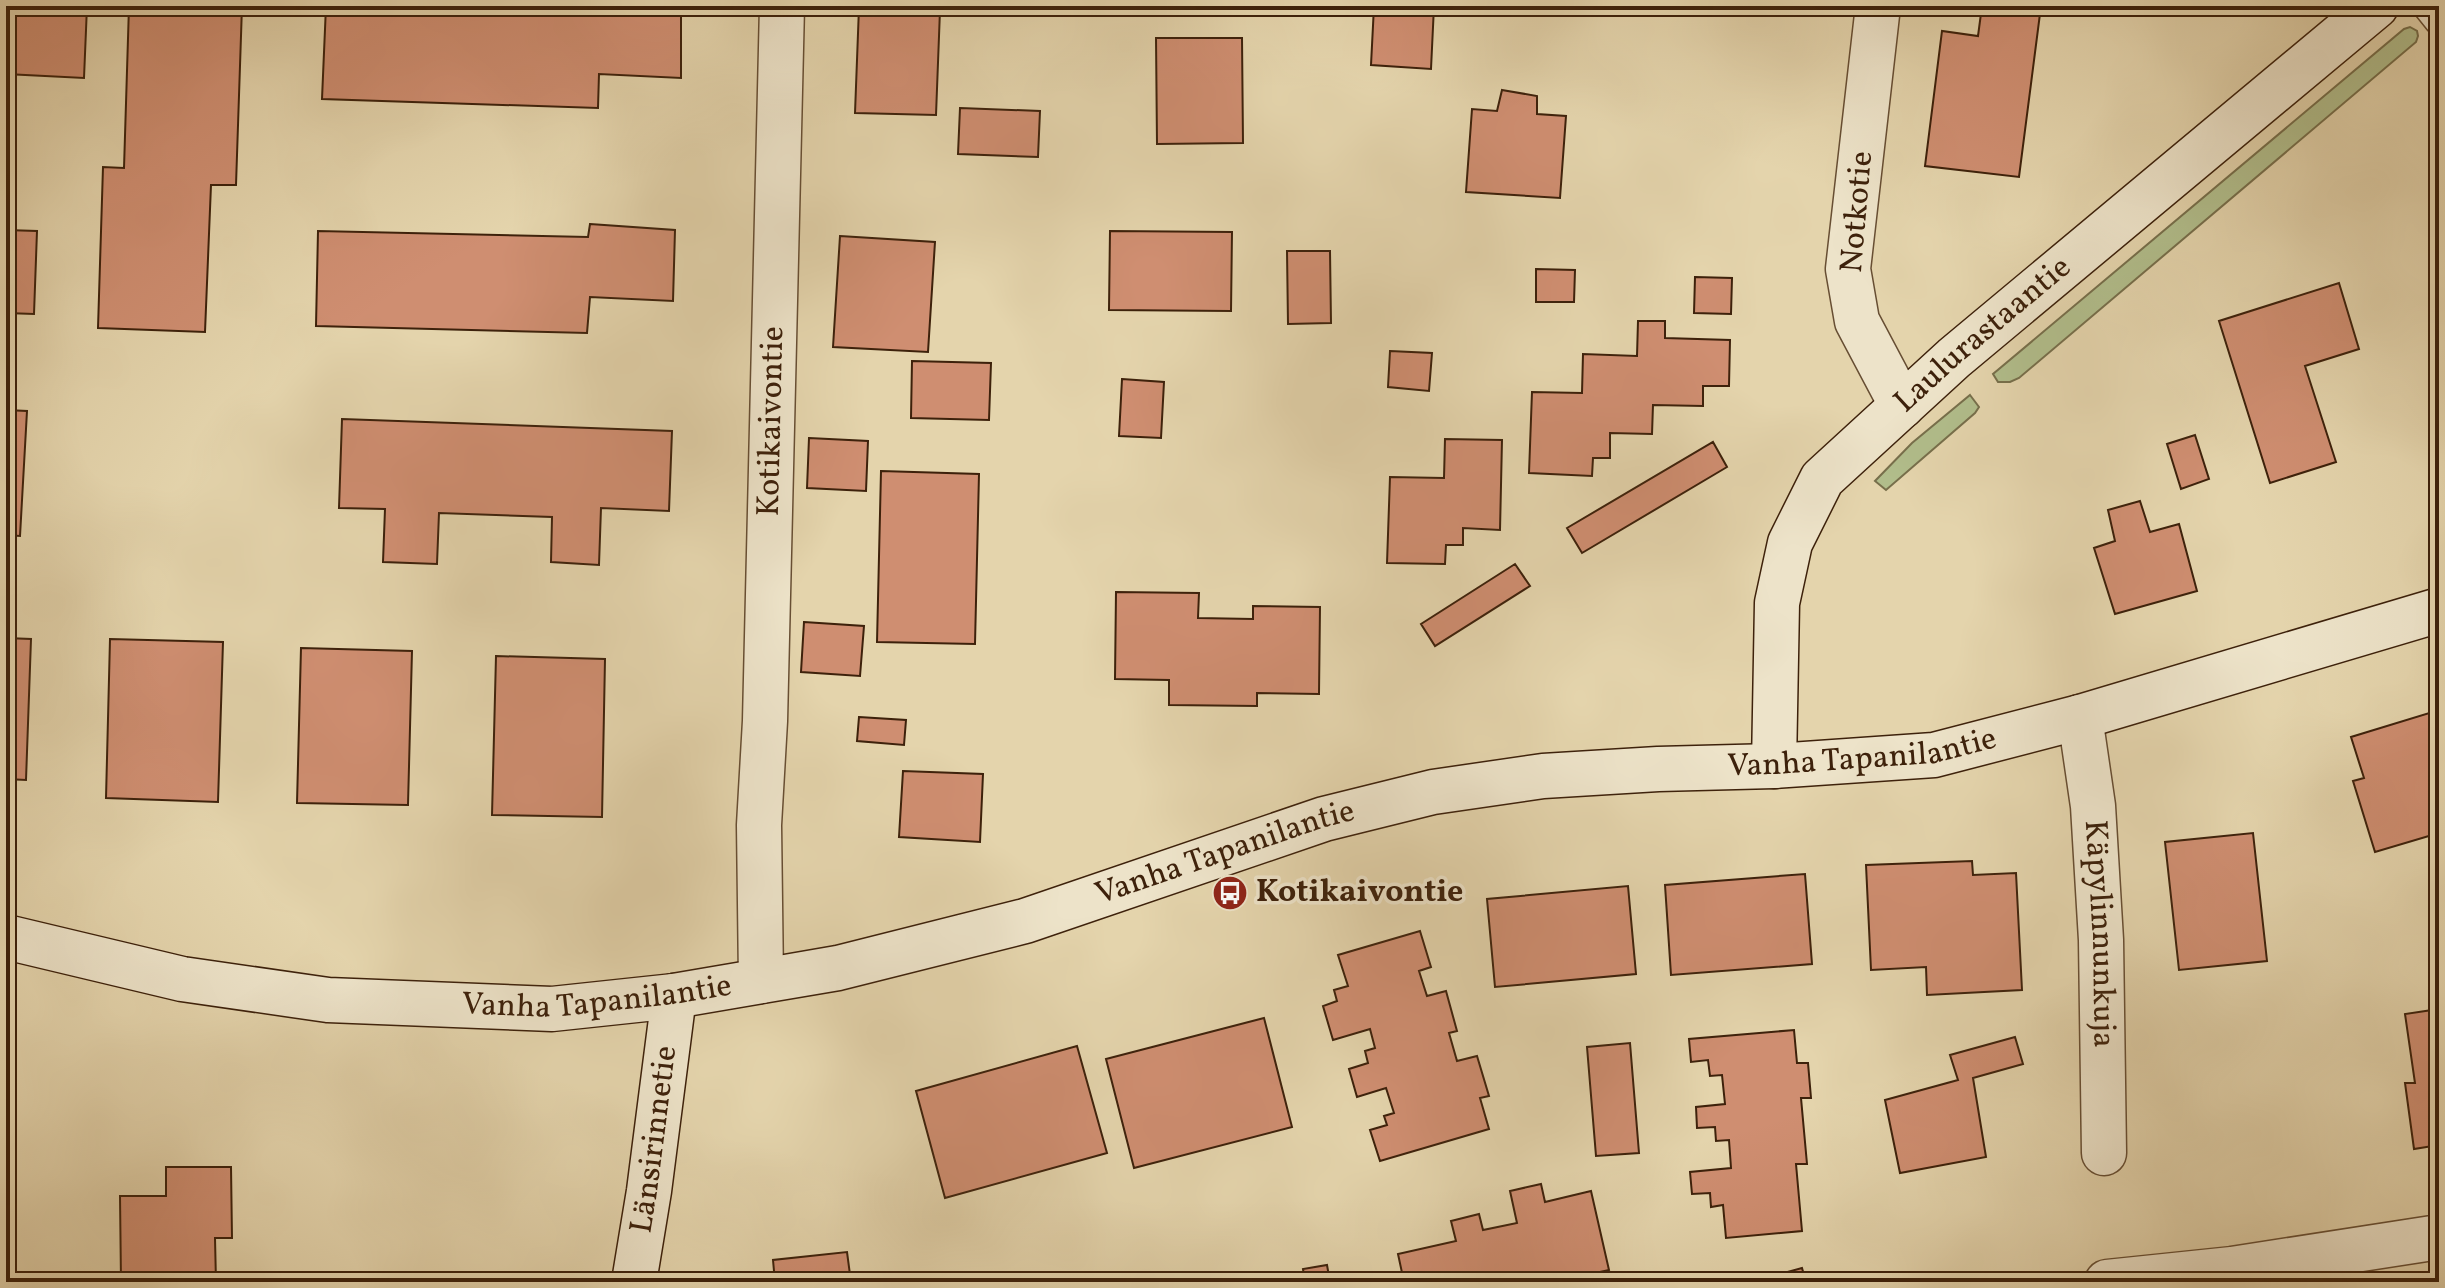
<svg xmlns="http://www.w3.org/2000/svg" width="2445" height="1288" viewBox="0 0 2445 1288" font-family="Vollkorn,serif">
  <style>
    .green { fill: #b1bd8b; stroke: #776f4b; stroke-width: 2 }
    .building { fill: #cf8e71; stroke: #3d210b; stroke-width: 2 }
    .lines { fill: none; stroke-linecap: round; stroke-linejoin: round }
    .lane-casing { stroke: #674e33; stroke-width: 31 }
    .street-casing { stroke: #674e33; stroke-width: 47 }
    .secondary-casing { stroke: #3d210b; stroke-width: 47 }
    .lane { stroke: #ede3c9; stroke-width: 28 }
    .street { stroke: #ede3c9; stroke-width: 44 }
    .secondary { stroke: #ede3c9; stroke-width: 44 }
    .labels { text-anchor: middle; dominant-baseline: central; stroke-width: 7; stroke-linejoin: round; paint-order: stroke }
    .street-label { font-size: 32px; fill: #3d210b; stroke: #ede3c9 }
    .poi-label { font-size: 32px; font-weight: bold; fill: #3d210b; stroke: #ede3c9; text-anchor: start }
  </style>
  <rect width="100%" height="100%" fill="#e4d4ac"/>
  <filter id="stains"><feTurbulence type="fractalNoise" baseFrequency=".0025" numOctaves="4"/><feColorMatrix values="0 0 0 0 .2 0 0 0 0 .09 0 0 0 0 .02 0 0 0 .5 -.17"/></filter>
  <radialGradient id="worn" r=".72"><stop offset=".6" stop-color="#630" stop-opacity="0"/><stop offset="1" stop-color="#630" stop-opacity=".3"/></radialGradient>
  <path class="green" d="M 2410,27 L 2417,31 L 2418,36 L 2416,42 L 2019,378 L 2010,382 L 1998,382 L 1993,374 L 2404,29 Z
    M 1970,395 L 1979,407 L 1975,413 L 1886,490 L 1875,481 L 1912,443 Z"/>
  <path class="building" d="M 9,6 L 87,6 L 84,78 L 6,74 Z
    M 129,6 L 242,6 L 236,185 L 211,185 L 205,332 L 98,328 L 103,167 L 124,168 Z
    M 326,6 L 404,6 L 599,13 L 599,6 L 681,6 L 681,78 L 599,74 L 598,108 L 322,99 Z
    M 1040,6 L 1078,6 L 1077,15 L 1040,13 Z
    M 1374,6 L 1434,6 L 1431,69 L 1371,65 Z
    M 1982,6 L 2041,6 L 2019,177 L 1925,166 L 1942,31 L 1978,36 Z
    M 859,7 L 940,10 L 936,115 L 855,113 Z
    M 1156,38 L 1242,38 L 1243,143 L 1157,144 Z
    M 1502,90 L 1537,96 L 1537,114 L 1566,116 L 1560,198 L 1466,192 L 1472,109 L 1497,111 Z
    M 960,108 L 1040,111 L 1038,157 L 958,154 Z
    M 590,224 L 675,230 L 673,301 L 590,297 L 587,333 L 316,326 L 318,231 L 588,237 Z
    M 6,230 L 37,231 L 34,314 L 6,313 Z
    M 1110,231 L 1232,232 L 1231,311 L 1109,310 Z
    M 840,236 L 935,242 L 928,352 L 833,347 Z
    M 1287,251 L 1330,251 L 1331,323 L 1288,324 Z
    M 1536,269 L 1575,270 L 1574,302 L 1536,302 Z
    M 1695,277 L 1732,278 L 1731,314 L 1694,313 Z
    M 2339,283 L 2359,349 L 2305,366 L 2336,462 L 2270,483 L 2219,321 Z
    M 1638,321 L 1665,321 L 1665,338 L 1730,340 L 1729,386 L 1703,386 L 1703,406 L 1653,405 L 1652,434 L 1610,433 L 1610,458 L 1593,458 L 1592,476 L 1529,473 L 1532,392 L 1582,393 L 1583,354 L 1637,356 Z
    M 1390,351 L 1432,353 L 1429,391 L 1388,387 Z
    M 912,361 L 991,363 L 989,420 L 911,418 Z
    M 1122,379 L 1164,382 L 1161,438 L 1119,436 Z
    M 6,410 L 27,411 L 20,536 L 6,535 Z
    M 342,419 L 672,431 L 669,511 L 601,508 L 599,565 L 551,562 L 552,517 L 439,513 L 437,564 L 383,562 L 385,509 L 339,508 Z
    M 2195,435 L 2209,479 L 2181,489 L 2167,444 Z
    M 809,438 L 868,441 L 866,491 L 807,488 Z
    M 1445,439 L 1502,440 L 1500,530 L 1463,528 L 1463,545 L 1446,545 L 1445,564 L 1387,563 L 1390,477 L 1444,478 Z
    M 1713,442 L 1727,467 L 1582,553 L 1567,528 Z
    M 881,471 L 979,474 L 975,644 L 877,642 Z
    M 2140,501 L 2150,532 L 2179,524 L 2197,591 L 2115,614 L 2094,548 L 2115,541 L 2108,510 Z
    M 1515,564 L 1530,586 L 1435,646 L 1421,624 Z
    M 1116,592 L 1199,593 L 1198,618 L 1253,619 L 1253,606 L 1320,607 L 1319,694 L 1257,693 L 1257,706 L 1169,705 L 1169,680 L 1115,679 Z
    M 804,622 L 864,626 L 860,676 L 801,672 Z
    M 6,638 L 31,639 L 26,780 L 6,779 Z
    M 110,639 L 223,642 L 218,802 L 106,798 Z
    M 301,648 L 412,651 L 408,805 L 297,803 Z
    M 496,656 L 605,659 L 602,817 L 492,815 Z
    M 2439,710 L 2439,833 L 2375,852 L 2353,781 L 2364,778 L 2351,737 Z
    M 859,717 L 906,720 L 904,745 L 857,741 Z
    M 903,771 L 983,774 L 980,842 L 899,837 Z
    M 2253,833 L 2267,961 L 2179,970 L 2165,842 Z
    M 1972,861 L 1973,875 L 2016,873 L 2022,990 L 1927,995 L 1926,967 L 1871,970 L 1866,865 Z
    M 1805,874 L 1812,964 L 1671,975 L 1665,885 Z
    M 1628,886 L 1636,974 L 1495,987 L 1487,899 Z
    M 1420,931 L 1431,967 L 1419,971 L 1427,996 L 1446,991 L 1457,1031 L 1449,1033 L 1457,1061 L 1477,1056 L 1489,1096 L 1480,1098 L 1489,1129 L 1380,1161 L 1370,1130 L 1387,1125 L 1384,1116 L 1394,1113 L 1386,1088 L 1357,1097 L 1349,1069 L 1368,1063 L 1365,1051 L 1375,1048 L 1370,1029 L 1333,1040 L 1323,1006 L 1337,1001 L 1334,990 L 1348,986 L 1338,955 Z
    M 2439,1009 L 2439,1145 L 2414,1149 L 2405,1083 L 2415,1083 L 2405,1014 Z
    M 1264,1018 L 1292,1127 L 1134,1168 L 1106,1059 Z
    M 1794,1030 L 1797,1063 L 1808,1063 L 1811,1098 L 1801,1098 L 1807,1164 L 1796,1164 L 1802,1231 L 1726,1238 L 1723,1205 L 1711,1207 L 1710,1193 L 1692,1194 L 1690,1172 L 1731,1168 L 1729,1140 L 1716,1141 L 1715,1127 L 1697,1128 L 1696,1107 L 1725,1104 L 1722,1075 L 1710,1076 L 1708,1060 L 1691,1062 L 1689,1039 Z
    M 2015,1037 L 2023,1064 L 1973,1078 L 1986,1157 L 1900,1173 L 1885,1100 L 1958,1080 L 1950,1055 Z
    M 1630,1043 L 1639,1153 L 1596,1156 L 1587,1047 Z
    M 1077,1046 L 1107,1153 L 945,1198 L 916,1091 Z
    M 166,1167 L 231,1167 L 232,1238 L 215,1238 L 216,1282 L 121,1282 L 120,1196 L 166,1196 Z
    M 1541,1184 L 1545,1202 L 1591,1191 L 1609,1270 L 1554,1282 L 1404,1282 L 1398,1254 L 1456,1241 L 1451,1221 L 1479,1214 L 1483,1230 L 1517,1223 L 1510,1191 Z
    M 847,1252 L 851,1282 L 775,1282 L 773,1260 Z
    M 1327,1265 L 1330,1282 L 1305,1282 L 1303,1269 Z
    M 1802,1268 L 1806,1282 L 1751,1282 Z"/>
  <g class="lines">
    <defs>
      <path id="lane" d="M 2427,6 L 2439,21"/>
      <g id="street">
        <path d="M 1878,6 L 1848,269 L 1857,321 L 1902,406"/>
        <path id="s1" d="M 2080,717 L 2093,806 L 2101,940 L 2104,1153"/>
        <path id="s2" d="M 761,981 L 759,825 L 765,721 L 782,6"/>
        <path d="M 2107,1282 L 2232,1269 L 2439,1237"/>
      </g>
      <g id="secondary">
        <path id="s3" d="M 1774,766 L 1777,603 L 1790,543 L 1822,479 L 1954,358 L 2376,6"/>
        <path id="s4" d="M 6,937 L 182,979 L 328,1000 L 552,1009 L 674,996 L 838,968 L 1025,921 L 1324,819 L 1433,792 L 1543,776 L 1658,769 L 1774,766 L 1934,755 L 2080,717 L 2439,610"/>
        <path id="s5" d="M 634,1282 L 649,1191 L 674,996"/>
      </g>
    </defs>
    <use href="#lane" class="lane-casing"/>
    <use href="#street" class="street-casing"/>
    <use href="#secondary" class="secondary-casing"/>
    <use href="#lane" class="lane"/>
    <use href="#street" class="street"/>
    <use href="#secondary" class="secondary"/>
  </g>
  <defs>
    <symbol id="bus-disc" viewBox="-11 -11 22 22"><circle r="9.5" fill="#8f2418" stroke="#ede3c9"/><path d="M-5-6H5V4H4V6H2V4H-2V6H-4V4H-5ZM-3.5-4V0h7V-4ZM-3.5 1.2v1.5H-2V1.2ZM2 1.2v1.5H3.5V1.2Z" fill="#fff"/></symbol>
  </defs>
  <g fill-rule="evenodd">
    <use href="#bus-disc" x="1210" y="873" width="40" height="40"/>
  </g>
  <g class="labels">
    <g class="street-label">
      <text transform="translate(1858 212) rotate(-85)">Notkotie</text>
      <text stroke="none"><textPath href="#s3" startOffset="512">Laulurastaantie</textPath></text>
      <text stroke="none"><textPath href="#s2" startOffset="560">Kotikaivontie</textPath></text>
      <text stroke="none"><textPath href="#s4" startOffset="1894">Vanha Tapanilantie</textPath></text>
      <text stroke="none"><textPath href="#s4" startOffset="1246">Vanha Tapanilantie</textPath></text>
      <text stroke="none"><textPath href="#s1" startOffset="218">Käpylinnunkuja</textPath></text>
      <text stroke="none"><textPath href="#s4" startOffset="598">Vanha Tapanilantie</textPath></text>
      <text stroke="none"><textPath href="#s5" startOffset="144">Länsirinnetie</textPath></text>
    </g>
    <g class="poi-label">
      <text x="1256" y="893">Kotikaivontie</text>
    </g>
  </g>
  <rect width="2445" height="1288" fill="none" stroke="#e4d4ac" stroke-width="32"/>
  <rect x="8" y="8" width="2429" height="1272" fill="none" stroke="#3d210b" stroke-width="4"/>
  <rect x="16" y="16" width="2413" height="1256" fill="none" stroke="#3d210b" stroke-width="2"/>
  <rect width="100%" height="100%" filter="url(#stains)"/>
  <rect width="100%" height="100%" fill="url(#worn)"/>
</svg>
